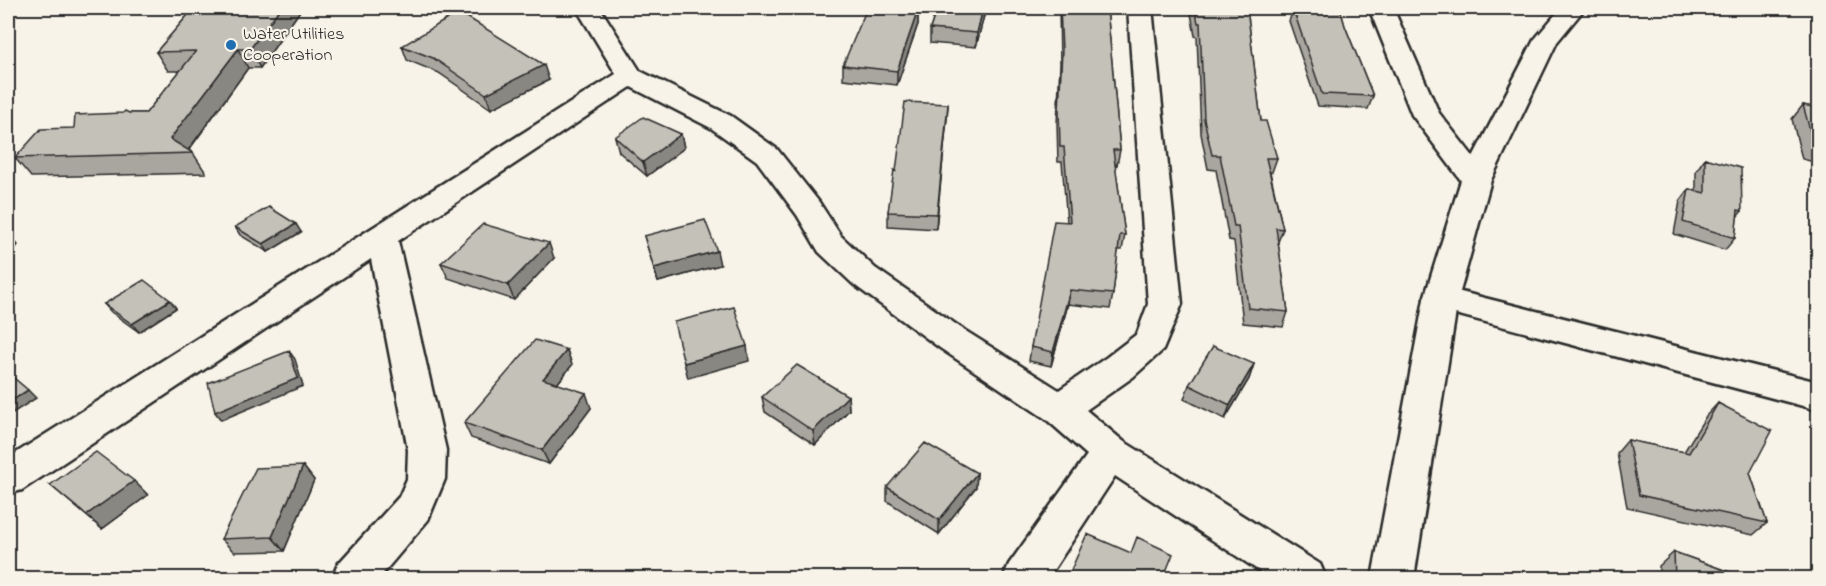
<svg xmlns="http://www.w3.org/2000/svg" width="1826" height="586" viewBox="0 0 1826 586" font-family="'Indie Flower',sans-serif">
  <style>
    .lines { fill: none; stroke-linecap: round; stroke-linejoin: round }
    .street-casing { stroke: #2b2b2b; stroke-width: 5 }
    .secondary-casing { stroke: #2b2b2b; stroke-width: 5 }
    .street { fill: #f7f3e8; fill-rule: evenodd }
    .secondary { fill: #f7f3e8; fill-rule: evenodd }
    .wall { fill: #a9a69f; stroke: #2b2b2b; stroke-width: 1.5 }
    .shaded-wall { fill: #898782; stroke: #2b2b2b; stroke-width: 1.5 }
    .building { fill: #c4c1b9; stroke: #2b2b2b; stroke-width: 1.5 }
    .poi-dot { fill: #1f6fb2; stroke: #f7f3e8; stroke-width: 2 }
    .labels { text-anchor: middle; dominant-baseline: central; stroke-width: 4.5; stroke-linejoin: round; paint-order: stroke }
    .far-poi-label { font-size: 18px; fill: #2b2b2b; stroke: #f7f3e8; text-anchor: start }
  </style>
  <rect width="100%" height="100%" fill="#f7f3e8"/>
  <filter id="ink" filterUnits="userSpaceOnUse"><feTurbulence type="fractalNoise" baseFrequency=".0167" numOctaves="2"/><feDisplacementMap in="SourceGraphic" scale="12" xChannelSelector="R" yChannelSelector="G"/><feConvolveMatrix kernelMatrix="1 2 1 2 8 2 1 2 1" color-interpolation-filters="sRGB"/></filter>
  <g filter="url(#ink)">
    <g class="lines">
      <defs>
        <path id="street" d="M 576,8 L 600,8 L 640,71 L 731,116 L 777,149 L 819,202 L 841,236 L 875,268 L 964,330 L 1059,390 L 1107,357 L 1137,334 L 1148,304 L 1128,8 L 1152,8 L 1182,304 L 1163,350 L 1133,377 L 1086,410 L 1123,441 L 1320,564 L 1326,578 L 1270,578 L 1115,476 L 1048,578 L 1003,578 L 1009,564 L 1087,455 L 1046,419 L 940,348 L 853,284 L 819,252 L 797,215 L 757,161 L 711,128 L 631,87 L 398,241 L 446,450 L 445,479 L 428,520 L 379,578 L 332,578 L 338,564 L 399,497 L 407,479 L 408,450 L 371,259 L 22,490 L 8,494 L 8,458 L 616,74 Z
          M 1369,8 L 1393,8 L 1439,113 L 1486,173 L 1491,180 L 1486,187 L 1476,189 L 1466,187 L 1412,115 Z
          M 1441,287 L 1818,382 L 1818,410 L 1429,307 L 1424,299 L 1429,291 Z"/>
        <path id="secondary" d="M 1561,8 L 1585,8 L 1557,42 L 1491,180 L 1458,299 L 1414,578 L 1372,578 L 1424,299 L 1461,180 L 1534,40 Z"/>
      </defs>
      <use href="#street" class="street-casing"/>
      <use href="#secondary" class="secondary-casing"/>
      <use href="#street" class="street"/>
      <use href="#secondary" class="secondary"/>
    </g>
    <path class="wall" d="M 194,8 L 302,8 L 260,68 L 248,68 L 189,150 L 193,153 L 206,173 L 31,177 L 15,158 L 74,128 L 129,113 L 146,113 L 180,71 L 168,71 L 156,52 Z
      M 937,8 L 986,8 L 976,47 L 930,43 L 930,29 Z
      M 1059,8 L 1107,8 L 1120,150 L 1117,165 L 1115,164 L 1125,235 L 1122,250 L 1118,250 L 1113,294 L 1110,309 L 1068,304 L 1051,366 L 1029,361 L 1031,347 L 1067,222 L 1062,162 L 1058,162 L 1057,124 L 1060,64 Z
      M 1190,8 L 1247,8 L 1261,121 L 1277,158 L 1272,172 L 1270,172 L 1283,229 L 1278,242 L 1288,312 L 1283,327 L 1243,323 L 1234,241 L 1229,240 L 1216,170 L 1208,169 L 1201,134 L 1197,37 L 1195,36 Z
      M 1289,8 L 1340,8 L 1345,26 L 1373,96 L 1368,109 L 1318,106 L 1289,21 L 1291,16 Z
      M 918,10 L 918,24 L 897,85 L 843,79 L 843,65 Z
      M 402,46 L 549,80 L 491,109 L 439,73 L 407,60 Z
      M 948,104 L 947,118 L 936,229 L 888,226 L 888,212 L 896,171 Z
      M 1803,105 L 1818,108 L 1818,163 L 1802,159 L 1792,119 Z
      M 681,134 L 684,148 L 647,176 L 619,152 L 615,137 Z
      M 1705,158 L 1742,211 L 1737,217 L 1735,238 L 1725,250 L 1674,234 L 1680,201 L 1689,189 L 1696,191 L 1696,171 Z
      M 235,227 L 301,232 L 268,252 L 240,235 Z
      M 644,236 L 720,265 L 658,282 Z
      M 554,258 L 514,300 L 448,278 L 441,263 Z
      M 170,300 L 176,308 L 139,332 L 111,312 L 104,304 Z
      M 567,350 L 572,365 L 557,384 L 591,408 L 549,464 L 471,438 L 464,423 Z
      M 1254,364 L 1249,379 L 1225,419 L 1184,399 L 1189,385 Z
      M 848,396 L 849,410 L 815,445 L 765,412 L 762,397 Z
      M 1718,403 L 1750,473 L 1767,523 L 1753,535 L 1627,507 L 1617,453 L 1628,440 L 1684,452 L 1706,416 Z
      M 303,466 L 314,480 L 284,551 L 234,552 L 221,539 Z
      M 977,473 L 976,487 L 939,534 L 887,501 L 887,487 Z
      M 50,485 L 148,495 L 102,529 Z
      M 1674,552 L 1749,579 L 1659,579 L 1659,566 Z"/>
    <path class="shaded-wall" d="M 280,8 L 302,8 L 260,68 L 250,49 Z
      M 983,8 L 986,8 L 976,47 L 977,33 Z
      M 918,10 L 918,24 L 897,85 L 897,71 Z
      M 238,49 L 248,68 L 186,153 L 170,139 Z
      M 544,65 L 549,80 L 491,109 L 486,94 Z
      M 948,104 L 947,118 L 936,229 L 937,214 Z
      M 681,134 L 684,148 L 647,176 L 643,162 Z
      M 296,224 L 301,232 L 268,252 L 263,244 Z
      M 8,233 L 18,245 L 8,258 Z
      M 549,243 L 554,258 L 514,300 L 508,285 Z
      M 717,251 L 720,265 L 658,282 L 654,268 Z
      M 1070,290 L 1068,304 L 1051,366 L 1053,352 Z
      M 170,300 L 176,308 L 139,332 L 132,324 Z
      M 747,346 L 749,361 L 688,378 L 684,363 Z
      M 567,350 L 572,365 L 549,394 L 543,379 Z
      M 289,351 L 295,359 L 303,386 L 221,420 L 215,412 Z
      M 1254,364 L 1249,379 L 1225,419 L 1230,405 Z
      M 28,390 L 36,398 L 8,416 L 8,403 Z
      M 586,393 L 591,408 L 549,464 L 542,450 Z
      M 848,396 L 849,410 L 815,445 L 813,431 Z
      M 303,466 L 314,480 L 284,551 L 272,537 Z
      M 977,473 L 976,487 L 939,534 L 939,520 Z
      M 134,481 L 148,495 L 102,529 L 86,515 Z"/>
    <path class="building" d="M 194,8 L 280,8 L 250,49 L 238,49 L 170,139 L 193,153 L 15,158 L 41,129 L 74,128 L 75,115 L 123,113 L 125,111 L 129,113 L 146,113 L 196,51 L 156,52 Z
      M 867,8 L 894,8 L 918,10 L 897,71 L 843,65 Z
      M 937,8 L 983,8 L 977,33 L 930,29 Z
      M 1060,8 L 1107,8 L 1120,150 L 1113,150 L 1125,235 L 1120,235 L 1113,294 L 1070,290 L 1053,352 L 1031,347 L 1054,221 L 1070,222 L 1064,147 L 1060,147 L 1059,110 L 1062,50 Z
      M 1195,8 L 1247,8 L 1261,121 L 1266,121 L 1277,158 L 1266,158 L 1283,229 L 1276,228 L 1288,312 L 1248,308 L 1238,226 L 1234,226 L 1220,155 L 1212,155 L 1204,119 L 1200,23 L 1198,23 Z
      M 1295,8 L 1340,8 L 1345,26 L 1373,96 L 1322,94 L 1293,9 L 1296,9 Z
      M 459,12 L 544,65 L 486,94 L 433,58 L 402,46 Z
      M 905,102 L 948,104 L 937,214 L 888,212 L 894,170 L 896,171 Z
      M 1803,105 L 1818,108 L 1818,146 L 1814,145 Z
      M 643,117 L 681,134 L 643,162 L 615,137 Z
      M 1705,158 L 1741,168 L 1742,211 L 1738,210 L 1735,238 L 1683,222 L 1689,189 L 1705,193 Z
      M 269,207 L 296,224 L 263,244 L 235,227 Z
      M 705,220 L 717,251 L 654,268 L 644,236 Z
      M 483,224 L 549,243 L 508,285 L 441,263 Z
      M 144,280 L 170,300 L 132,324 L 104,304 Z
      M 734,307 L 747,346 L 684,363 L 674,322 Z
      M 535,340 L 567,350 L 543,379 L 586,393 L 542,450 L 464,423 Z
      M 1213,346 L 1254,364 L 1230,405 L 1189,385 Z
      M 289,351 L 298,378 L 215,412 L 208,383 Z
      M 797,365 L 848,396 L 813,431 L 762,397 Z
      M 8,373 L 28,390 L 8,403 Z
      M 1718,403 L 1772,431 L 1750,473 L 1767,523 L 1639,495 L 1628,440 L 1689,453 Z
      M 925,443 L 977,473 L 939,520 L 887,487 Z
      M 96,452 L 134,481 L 86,515 L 50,485 Z
      M 303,466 L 272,537 L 221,539 L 256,468 Z
      M 1087,534 L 1131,553 L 1137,537 L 1173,554 L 1163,579 L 1067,579 Z
      M 1674,552 L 1749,579 L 1675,579 Z"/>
  </g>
  <circle class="poi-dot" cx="231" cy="45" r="6"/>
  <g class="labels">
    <g class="far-poi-label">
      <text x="243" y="35">Water Utilities<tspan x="243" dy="21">Cooperation</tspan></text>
    </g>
  </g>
  <rect width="1826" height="586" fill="none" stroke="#f7f3e8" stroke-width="30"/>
  <rect x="15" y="15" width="1796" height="556" fill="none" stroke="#2b2b2b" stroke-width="2" filter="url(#ink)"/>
</svg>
